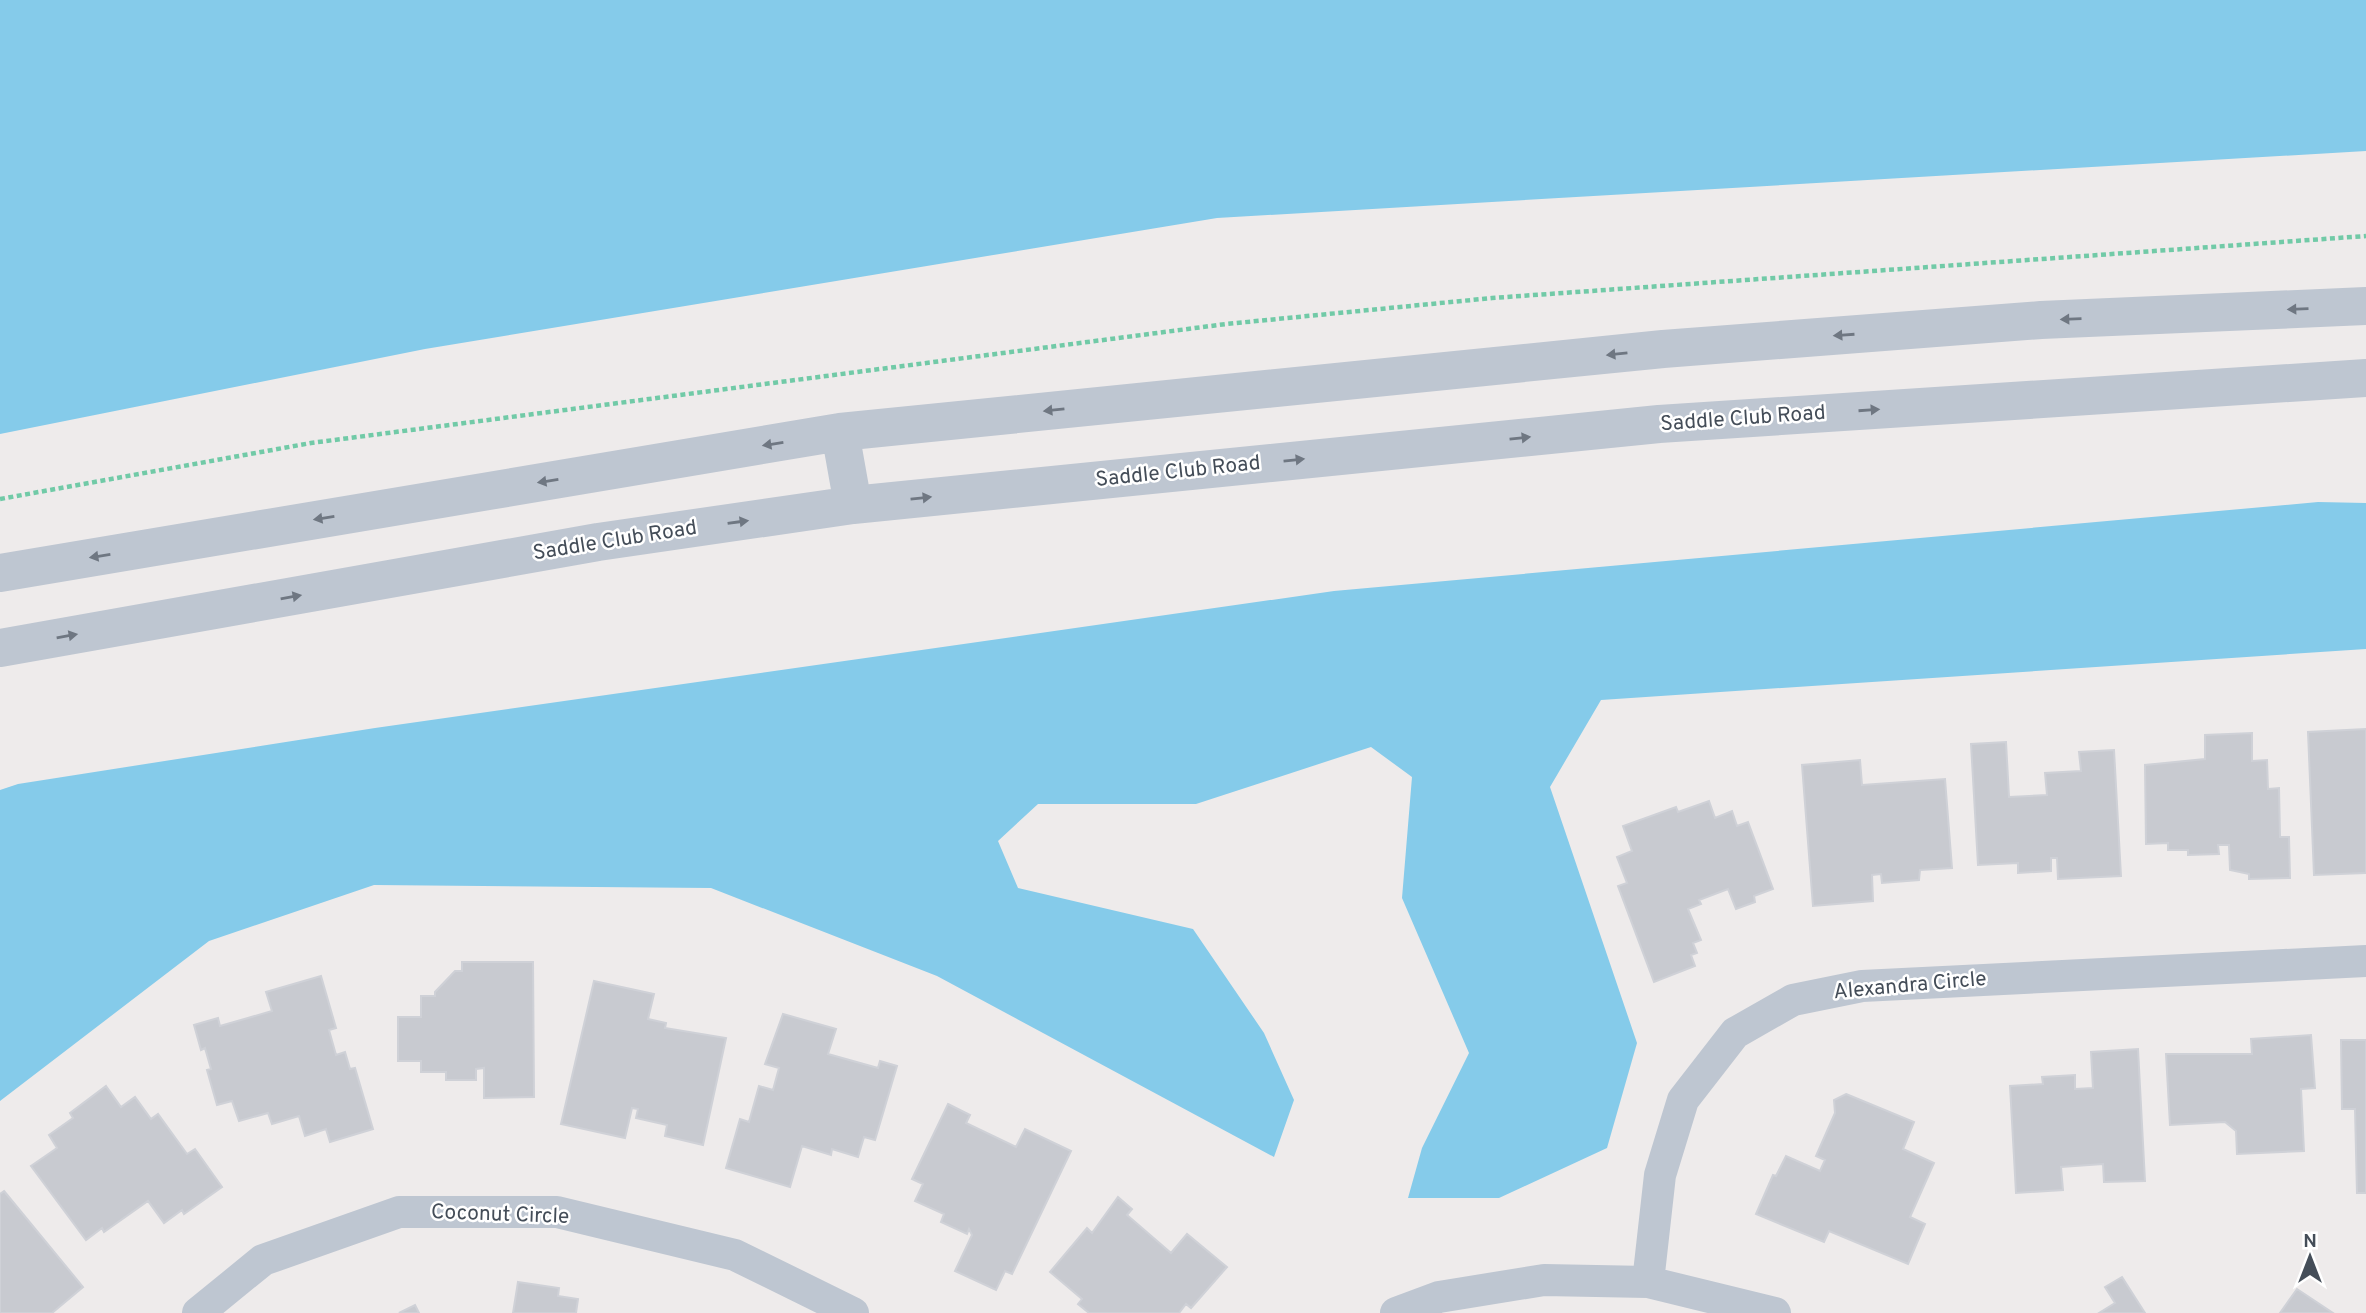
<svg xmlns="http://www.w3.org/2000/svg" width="2366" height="1313" viewBox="0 0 2366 1313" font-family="Overpass,sans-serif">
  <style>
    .water { fill: #85cbea }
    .building { fill: #c8cad0; stroke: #cfd1d7; stroke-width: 2 }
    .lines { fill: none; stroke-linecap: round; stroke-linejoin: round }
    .path { stroke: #71caa7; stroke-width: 4.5; stroke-dasharray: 5 3.5; stroke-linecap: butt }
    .minor { stroke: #bec6d1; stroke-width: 32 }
    .tertiary { stroke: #bec6d1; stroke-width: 38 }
    .oneway { fill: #6f7782 }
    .labels { text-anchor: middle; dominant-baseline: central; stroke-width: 5; stroke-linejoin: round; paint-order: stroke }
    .street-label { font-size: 21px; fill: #444d58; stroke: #fff }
  </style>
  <rect width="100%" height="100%" fill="#eeebeb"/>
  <path class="water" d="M 0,0 L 2366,0 L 2366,151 L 1217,218 L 425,349 L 0,434 Z
    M 2318,502 L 2366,503 L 2366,649 L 1601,700 L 1550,787 L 1637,1043 L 1607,1148 L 1499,1198 L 1408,1198 L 1422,1148 L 1469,1053 L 1402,898 L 1412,777 L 1371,747 L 1196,804 L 1038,804 L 998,841 L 1018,888 L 1193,929 L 1264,1033 L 1294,1100 L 1274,1157 L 937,976 L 711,888 L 374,885 L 209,941 L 0,1101 L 0,790 L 18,784 L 375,728 L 1334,591 Z"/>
  <path class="building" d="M 2366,729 L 2366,873 L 2314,875 L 2308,732 Z
    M 2252,733 L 2252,761 L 2267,760 L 2268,789 L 2279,788 L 2280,837 L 2289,837 L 2290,878 L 2249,879 L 2249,874 L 2230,870 L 2229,845 L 2218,845 L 2219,854 L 2188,855 L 2188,850 L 2168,850 L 2168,843 L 2146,844 L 2145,765 L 2205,759 L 2205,735 Z
    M 2006,742 L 2009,797 L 2047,795 L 2045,773 L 2081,771 L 2079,752 L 2114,750 L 2121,876 L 2058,879 L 2057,858 L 2051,858 L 2051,871 L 2018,873 L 2018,863 L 1978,865 L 1971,744 Z
    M 1860,760 L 1862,785 L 1945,779 L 1952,868 L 1920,870 L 1919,880 L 1882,883 L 1881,874 L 1872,875 L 1873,901 L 1813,906 L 1802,765 Z
    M 1709,801 L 1715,818 L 1732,811 L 1737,826 L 1748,822 L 1773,889 L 1754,896 L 1755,902 L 1736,909 L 1728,889 L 1699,900 L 1701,904 L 1688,909 L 1701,940 L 1693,943 L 1697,953 L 1691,955 L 1695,966 L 1654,982 L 1618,886 L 1627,883 L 1617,857 L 1632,851 L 1623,826 L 1676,807 L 1678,812 Z
    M 462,962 L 533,962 L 534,1097 L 484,1098 L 484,1068 L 476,1069 L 476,1080 L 446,1080 L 446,1072 L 421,1072 L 421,1061 L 398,1061 L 398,1017 L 421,1017 L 421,996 L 435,996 L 435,992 L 455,971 L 462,971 Z
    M 321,976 L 336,1028 L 329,1030 L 336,1055 L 345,1052 L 350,1069 L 355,1068 L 373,1129 L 330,1142 L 326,1129 L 305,1136 L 299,1116 L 272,1124 L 268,1113 L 239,1121 L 232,1101 L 217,1105 L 207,1070 L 211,1069 L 205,1048 L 201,1050 L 194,1025 L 218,1018 L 220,1026 L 272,1011 L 266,992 Z
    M 594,981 L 654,994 L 648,1019 L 666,1023 L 665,1028 L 726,1038 L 703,1145 L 665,1136 L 667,1125 L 636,1118 L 638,1109 L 632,1108 L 625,1138 L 561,1124 Z
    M 783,1014 L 836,1029 L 828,1054 L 878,1068 L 880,1061 L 897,1066 L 875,1140 L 864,1137 L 858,1157 L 832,1149 L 831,1155 L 802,1146 L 790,1187 L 726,1168 L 740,1119 L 749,1122 L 759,1086 L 773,1090 L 779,1068 L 765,1064 Z
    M 2311,1035 L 2315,1088 L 2301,1089 L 2304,1151 L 2237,1154 L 2236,1131 L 2225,1122 L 2170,1125 L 2166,1054 L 2252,1054 L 2251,1039 Z
    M 2341,1040 L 2366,1040 L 2366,1193 L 2357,1193 L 2355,1109 L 2342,1109 Z
    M 2138,1049 L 2145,1181 L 2104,1182 L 2103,1164 L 2061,1167 L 2063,1190 L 2016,1193 L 2010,1086 L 2043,1084 L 2042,1077 L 2075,1075 L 2075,1089 L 2093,1088 L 2091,1052 Z
    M 106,1086 L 121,1107 L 135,1097 L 151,1119 L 158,1114 L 187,1154 L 195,1149 L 222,1187 L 184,1214 L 182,1210 L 164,1223 L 148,1201 L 104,1232 L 102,1228 L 86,1240 L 31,1166 L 57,1148 L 49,1135 L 73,1118 L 70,1113 Z
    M 1846,1094 L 1914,1122 L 1903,1149 L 1934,1163 L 1910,1217 L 1925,1224 L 1908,1264 L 1829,1231 L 1824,1242 L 1756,1214 L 1773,1175 L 1776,1176 L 1786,1156 L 1820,1171 L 1825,1160 L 1816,1156 L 1835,1113 L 1834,1100 Z
    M 948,1104 L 970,1115 L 966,1123 L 1016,1147 L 1025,1129 L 1071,1151 L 1012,1274 L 1005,1271 L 996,1290 L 955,1271 L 972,1235 L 969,1229 L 967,1234 L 941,1222 L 944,1214 L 915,1201 L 923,1184 L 912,1179 Z
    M 4,1191 L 83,1287 L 52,1313 L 0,1313 L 0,1194 Z
    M 1118,1197 L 1132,1209 L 1127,1215 L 1171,1253 L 1187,1234 L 1227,1267 L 1191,1308 L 1186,1304 L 1179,1313 L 1089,1313 L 1078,1304 L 1082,1299 L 1050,1272 L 1087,1228 L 1092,1233 Z
    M 2122,1277 L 2145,1313 L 2099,1313 L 2115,1303 L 2105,1287 Z
    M 518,1282 L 559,1288 L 558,1296 L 578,1299 L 576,1313 L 513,1313 Z
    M 2297,1289 L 2333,1313 L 2280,1313 Z
    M 415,1305 L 419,1313 L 399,1313 Z"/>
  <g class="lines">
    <path class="path" d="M 0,499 L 311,443 L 1226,324 L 1492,298 L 2366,236"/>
    <path class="minor" d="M 1648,1282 L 1660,1175 L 1683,1100 L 1735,1033 L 1793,1000 L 1862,986 L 2366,961
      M 198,1313 L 263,1260 L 399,1212 L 557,1212 L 735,1255 L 853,1313
      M 1396,1313 L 1439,1297 L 1544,1280 L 1648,1282 L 1775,1313"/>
    <path class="tertiary" d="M 840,432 L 853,505
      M 0,573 L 840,432 L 1663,349 L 2041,320 L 2366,306
      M 0,648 L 598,542 L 853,505 L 1659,424 L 2366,378"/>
  </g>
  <defs><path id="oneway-solid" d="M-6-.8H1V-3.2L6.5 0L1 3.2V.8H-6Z" transform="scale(1.75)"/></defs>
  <g class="oneway">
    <use href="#oneway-solid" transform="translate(2298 309) rotate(178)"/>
    <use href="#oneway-solid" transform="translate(2071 319) rotate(178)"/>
    <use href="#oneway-solid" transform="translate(1844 335) rotate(176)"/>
    <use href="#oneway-solid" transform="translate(1617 354) rotate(174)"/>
    <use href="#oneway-solid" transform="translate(1054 410) rotate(174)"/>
    <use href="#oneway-solid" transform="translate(1869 410) rotate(-4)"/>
    <use href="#oneway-solid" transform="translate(1520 438) rotate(-6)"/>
    <use href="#oneway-solid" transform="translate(773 444) rotate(171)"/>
    <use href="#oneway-solid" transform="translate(1294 460) rotate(-6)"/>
    <use href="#oneway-solid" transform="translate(548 481) rotate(171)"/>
    <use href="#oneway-solid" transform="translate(921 498) rotate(-6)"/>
    <use href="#oneway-solid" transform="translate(324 518) rotate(171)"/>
    <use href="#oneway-solid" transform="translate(738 522) rotate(-8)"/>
    <use href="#oneway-solid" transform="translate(100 556) rotate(171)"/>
    <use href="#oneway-solid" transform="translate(291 597) rotate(-10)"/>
    <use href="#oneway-solid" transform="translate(67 636) rotate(-10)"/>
  </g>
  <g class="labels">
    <g class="street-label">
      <text transform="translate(1743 419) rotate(-4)">Saddle Club Road</text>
      <text transform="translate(1178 472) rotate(-6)">Saddle Club Road</text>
      <text transform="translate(615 541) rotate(-9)">Saddle Club Road</text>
      <text transform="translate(1910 986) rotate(-5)">Alexandra Circle</text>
      <text transform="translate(500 1215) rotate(2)">Coconut Circle</text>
    </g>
  </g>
  <g transform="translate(2310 1257)" stroke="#ffffff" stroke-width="5" paint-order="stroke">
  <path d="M0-5L12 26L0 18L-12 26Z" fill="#444d58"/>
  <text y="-10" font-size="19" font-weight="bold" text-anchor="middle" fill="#444d58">N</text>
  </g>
</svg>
